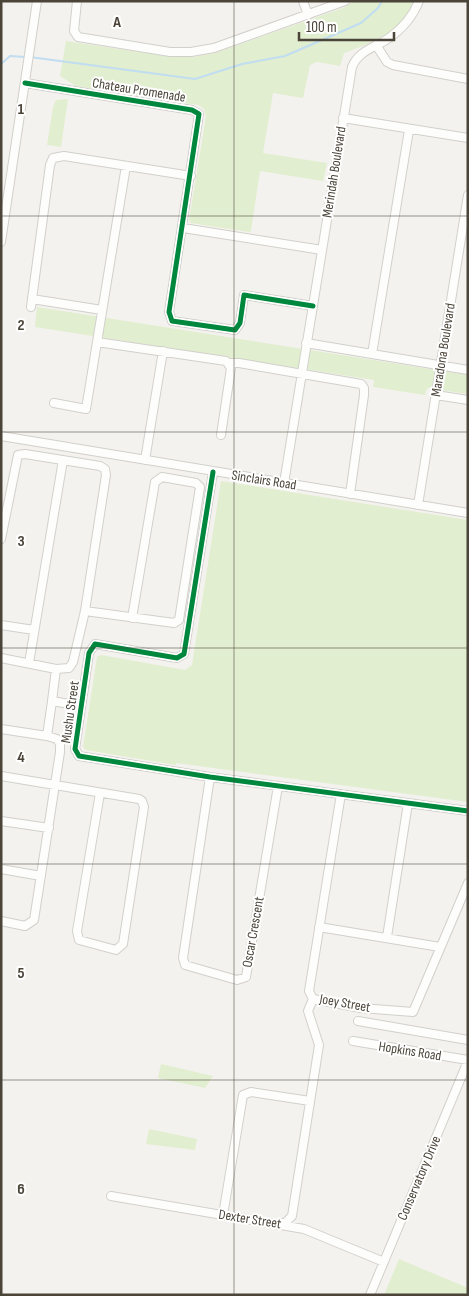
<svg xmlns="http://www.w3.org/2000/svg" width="469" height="1296" viewBox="0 0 469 1296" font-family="'Sofia Sans Condensed',sans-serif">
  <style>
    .green { fill: #e1eecf }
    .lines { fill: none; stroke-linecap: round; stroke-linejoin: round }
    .stream { stroke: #c0ddf1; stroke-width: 2 }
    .minor-casing { stroke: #d2d0cb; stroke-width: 10 }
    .minor { stroke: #fdfdfc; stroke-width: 8 }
    .cycleway-casing { stroke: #fff; stroke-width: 8 }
    .cycleway { stroke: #00873e; stroke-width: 5 }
    .grid { fill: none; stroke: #4b4439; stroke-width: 1; stroke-opacity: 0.55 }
    .labels { text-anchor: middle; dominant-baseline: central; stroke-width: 4; stroke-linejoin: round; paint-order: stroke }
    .street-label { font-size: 14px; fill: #4b4439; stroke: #fff }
    .grid-label { font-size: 16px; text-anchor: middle; font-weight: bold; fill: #4b4439; stroke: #fff; stroke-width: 4; stroke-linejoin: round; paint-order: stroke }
  </style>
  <rect width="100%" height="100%" fill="#f4f2ee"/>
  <path class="green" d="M 354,1 L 417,1 C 399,31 376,42 344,53 L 340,66 L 317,62 L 310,65 L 303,98 L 273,93 L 263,153 L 327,163 L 323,181 L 260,171 L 251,231 L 249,232 L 191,223 L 189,220 L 206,116 L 204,109 L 198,105 L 76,86 L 60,76 L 66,41 L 165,56 L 194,57 L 215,53 L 343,8 Z
    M 68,99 L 61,147 L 47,145 L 53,107 L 56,100 Z
    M 37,307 L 468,375 L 468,394 L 427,388 L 425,395 L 373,387 L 374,380 L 35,327 Z
    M 221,481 L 468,520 L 468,802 L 176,763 L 176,765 L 86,750 L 83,747 L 97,657 L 101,655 L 185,670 L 192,665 Z
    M 161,1064 L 213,1076 L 205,1088 L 158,1078 Z
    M 149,1129 L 197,1139 L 195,1150 L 146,1144 Z
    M 399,1259 L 468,1288 L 468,1295 L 384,1295 Z"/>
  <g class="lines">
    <path class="stream" d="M 30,57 L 195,79 L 242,64 L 285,56 L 361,23 L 378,8 L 382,1
      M 1,64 L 10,56 L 25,57"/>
    <defs>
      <path id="minor" d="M 77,1 L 74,31 L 78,37 L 170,52 L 191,52 L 214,48 L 345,1
        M 303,1 L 308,15
        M 376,45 L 387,62 L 393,65 L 468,79
        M 25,83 L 192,110 L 199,114 L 169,312 L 172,321 L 235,330 L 240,323 L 244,295 L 313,306
        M 343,118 L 468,138
        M 183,228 L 322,250
        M 1,242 L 37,1
        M 32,299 L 102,310
        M 31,307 L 50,165 L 53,158 L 64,156 L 191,176
        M 97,342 L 226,361 L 231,368 L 221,435
        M 306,343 L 468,370
        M 372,354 L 409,130
        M 229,363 L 239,363 L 361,384 L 364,388 L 364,395 L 350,494
        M 436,395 L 468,400
        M 54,403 L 86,409 L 126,166
        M 1,436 L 468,513
        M 145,460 L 163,351
        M 213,472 L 184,654 L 177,658 L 95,644 L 89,653 L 75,749 L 79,756 L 210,777 L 468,811
        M 284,483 L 352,67 C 359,50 375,48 389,38 C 402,29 413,16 419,1
        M 418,505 L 468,195
        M 1,539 L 18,455 L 25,454 L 100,466 L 105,469 L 106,475 L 85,611 L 73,662 L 69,668 L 56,669
        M 85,611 L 174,623 L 179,620 L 200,487 L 196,483 L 162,477 L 155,482 L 132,618
        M 1,625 L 34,630
        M 1,658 L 56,669 L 52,701
        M 29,663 L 63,460
        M 1,729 L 47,736
        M 1,776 L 139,799 L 142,801 L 144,807 L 123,944 L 116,950 L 79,940 L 77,931 L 100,793
        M 210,777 L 183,958 L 185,965 L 237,980 L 246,977 L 278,786
        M 341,794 L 309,991 L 313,999 L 361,1008 L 413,1012 L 468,883
        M 1,821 L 49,828
        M 1,869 L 41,876
        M 1,921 L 25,926 L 34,920 L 60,752 L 60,744 L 57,739 L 47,736 L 52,701 L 81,706
        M 319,927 L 440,947
        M 387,937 L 408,803
        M 358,1021 L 468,1040
        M 353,1041 L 468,1060
        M 111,1196 L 304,1229 L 384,1262
        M 223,1215 L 243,1095 L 251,1092 L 310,1101
        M 280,1223 L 285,1223 L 292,1216 L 319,1045 L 308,1011 L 313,999
        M 370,1295 L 468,1061"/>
    </defs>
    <use href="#minor" class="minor-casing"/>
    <use href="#minor" class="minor"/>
    <defs>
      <path id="cycleway" d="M 25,83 L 192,110 L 199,114 L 169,312 L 172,321 L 235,330 L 240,323 L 244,295 L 313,306
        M 213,472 L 184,654 L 177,658 L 95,644 L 89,653 L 75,749 L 79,756 L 210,777 L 468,811"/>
    </defs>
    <use href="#cycleway" class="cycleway-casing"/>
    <use href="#cycleway" class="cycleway"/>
  </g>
  <path class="grid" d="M 234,1 L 234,1295M 1,216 L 468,216M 1,432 L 468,432M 1,648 L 468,648M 1,864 L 468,864M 1,1080 L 468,1080"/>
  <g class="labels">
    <g class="street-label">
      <text transform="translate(139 90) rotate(9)">Chateau Promenade</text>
      <text transform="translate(334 172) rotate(-81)">Merindah Boulevard</text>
      <text transform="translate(443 350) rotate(-81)">Maradona Boulevard</text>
      <text transform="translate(264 480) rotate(9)">Sinclairs Road</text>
      <text transform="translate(70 712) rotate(-82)">Mushu Street</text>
      <text transform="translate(253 932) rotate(-80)">Oscar Crescent</text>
      <text transform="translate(345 1003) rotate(10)">Joey Street</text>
      <text transform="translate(410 1051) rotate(9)">Hopkins Road</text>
      <text transform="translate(419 1178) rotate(-67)">Conservatory Drive</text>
      <text transform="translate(250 1219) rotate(9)">Dexter Street</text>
    </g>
  </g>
  <g class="grid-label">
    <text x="117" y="27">A</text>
    <text x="21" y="114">1</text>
    <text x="21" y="330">2</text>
    <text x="21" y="546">3</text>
    <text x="21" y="762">4</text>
    <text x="21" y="978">5</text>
    <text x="21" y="1194">6</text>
  </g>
  <rect width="469" height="1296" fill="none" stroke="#4b4439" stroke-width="5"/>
  <path d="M299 32v8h95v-8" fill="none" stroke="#4b4439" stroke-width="2.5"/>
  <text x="306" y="32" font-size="15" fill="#4b4439" stroke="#ffffff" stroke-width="4" paint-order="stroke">100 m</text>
</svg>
